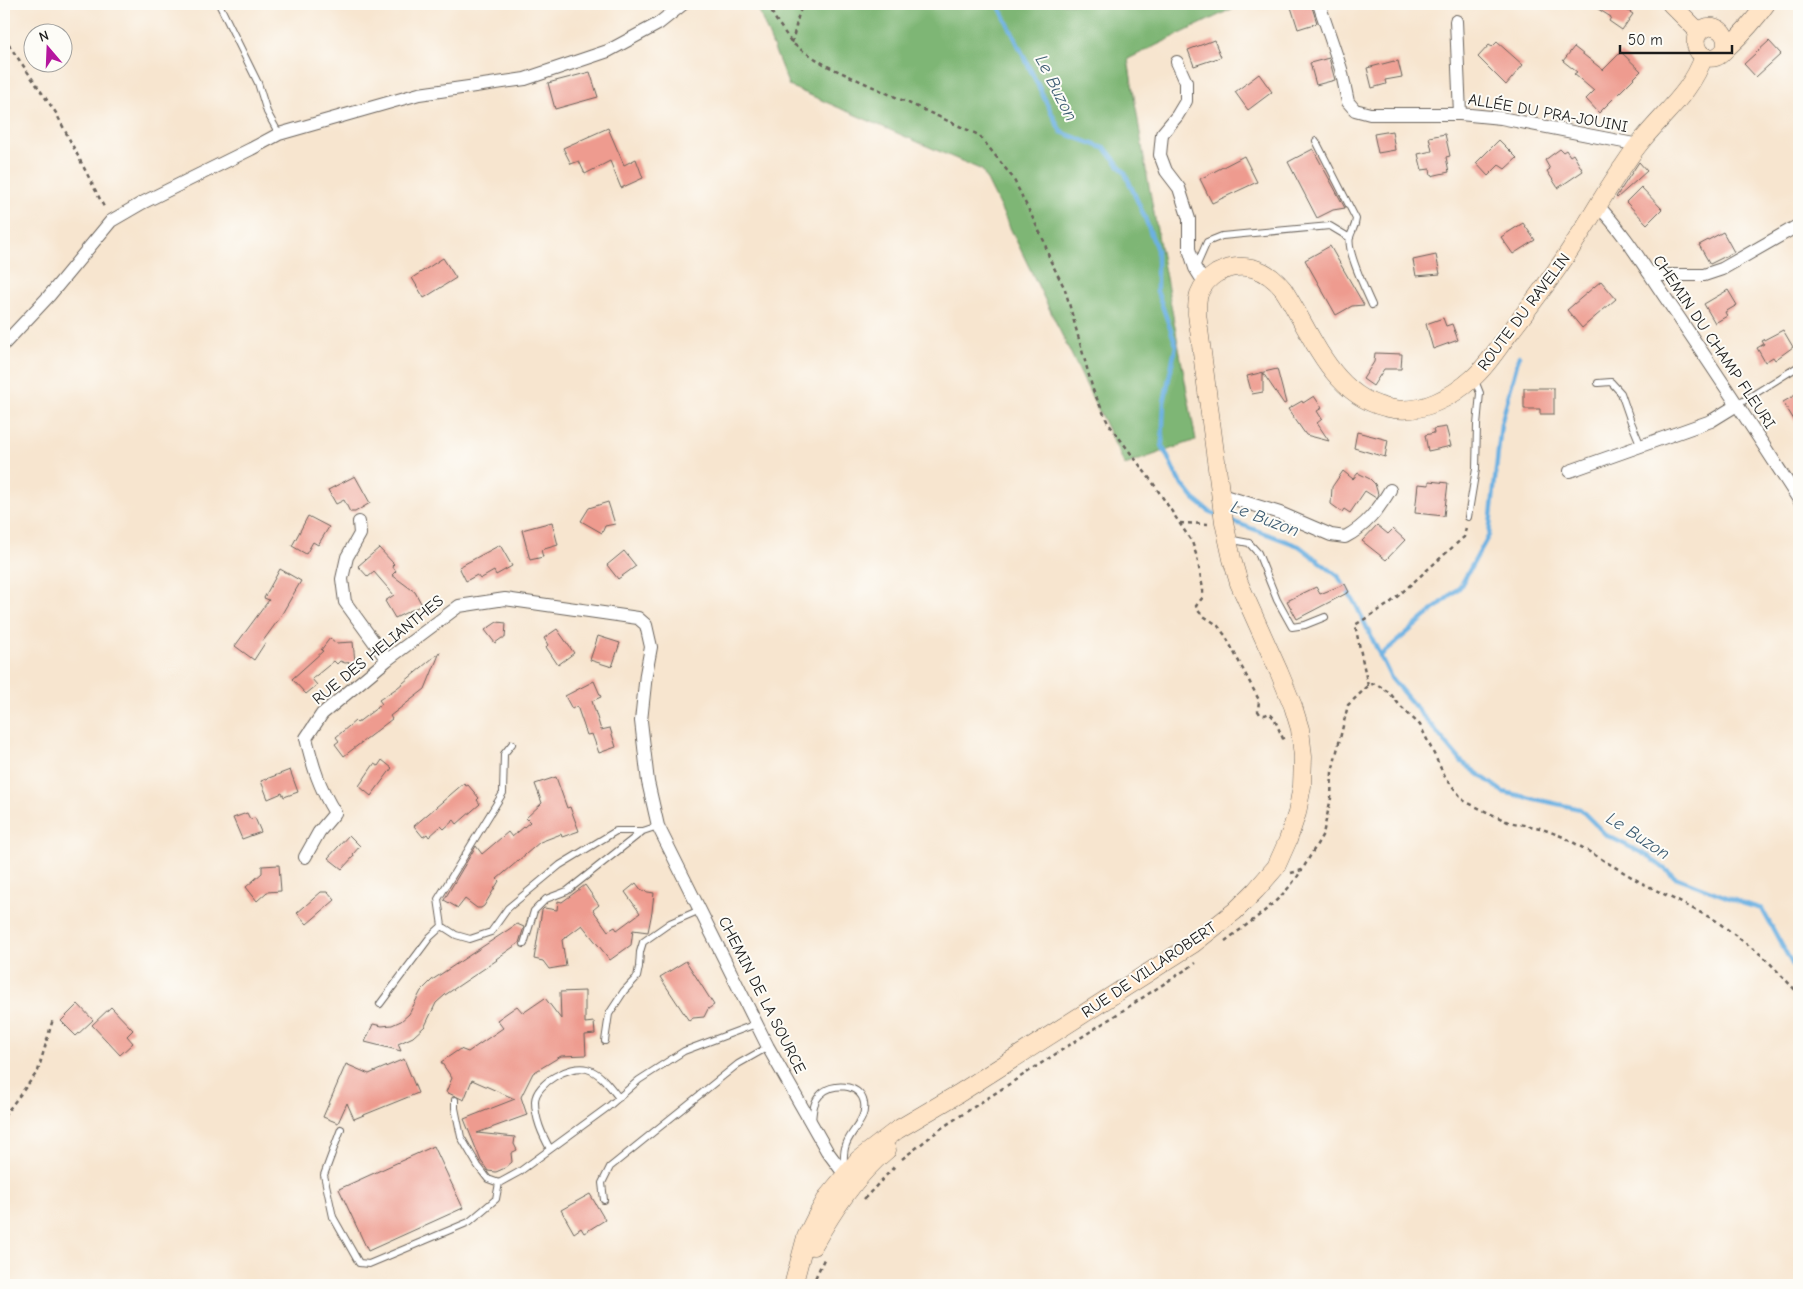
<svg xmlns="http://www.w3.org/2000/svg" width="1803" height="1289" viewBox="0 0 1803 1289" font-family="'Comic Neue',sans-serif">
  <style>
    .forest { fill: #7eb674; stroke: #4d6948 }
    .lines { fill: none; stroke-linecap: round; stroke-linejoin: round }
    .stream { stroke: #6cb1e2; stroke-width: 4.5 }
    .building { fill: #ee9b8f }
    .lane-casing { stroke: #69625b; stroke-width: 8 }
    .street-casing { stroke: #69625b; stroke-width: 14 }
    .secondary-casing { stroke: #69625b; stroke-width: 19 }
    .path { stroke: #69625b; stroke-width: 2.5; stroke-dasharray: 4 4; stroke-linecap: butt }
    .lane { stroke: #fff; stroke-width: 6 }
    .street { stroke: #fff; stroke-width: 12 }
    .secondary { stroke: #ffe4c6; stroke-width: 18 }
    .labels { text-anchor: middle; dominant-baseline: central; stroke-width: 4; stroke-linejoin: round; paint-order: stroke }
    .street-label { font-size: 16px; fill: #1c1c1c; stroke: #fdfcf7 }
    .water-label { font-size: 18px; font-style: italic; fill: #405f75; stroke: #fdfcf7 }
  </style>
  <rect width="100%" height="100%" fill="#fdfcf7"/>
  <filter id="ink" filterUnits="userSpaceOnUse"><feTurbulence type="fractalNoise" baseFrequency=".02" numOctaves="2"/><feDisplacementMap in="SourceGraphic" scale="10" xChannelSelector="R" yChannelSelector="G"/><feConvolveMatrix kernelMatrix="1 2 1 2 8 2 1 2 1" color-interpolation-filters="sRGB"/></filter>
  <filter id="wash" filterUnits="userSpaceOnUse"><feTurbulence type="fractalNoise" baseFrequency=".0096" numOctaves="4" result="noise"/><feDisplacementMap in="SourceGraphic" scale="20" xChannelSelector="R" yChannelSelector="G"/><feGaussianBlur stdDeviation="1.12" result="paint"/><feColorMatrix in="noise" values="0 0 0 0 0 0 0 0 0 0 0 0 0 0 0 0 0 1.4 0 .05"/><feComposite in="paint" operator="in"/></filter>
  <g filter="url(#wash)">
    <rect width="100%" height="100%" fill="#f7e5cf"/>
    <path class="forest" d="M 756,4 L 1242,4 L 1128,59 L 1146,170 L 1196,440 L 1125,465 L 982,170 L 789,86 Z"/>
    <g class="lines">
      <path class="stream" d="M 998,4 L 1061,132 L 1106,149 L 1125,173 L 1145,218 L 1157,250 L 1157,291 L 1176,345 L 1164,402 L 1162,445 L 1178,479 L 1194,499 L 1210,512 L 1218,515
        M 1229,520 L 1299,546 L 1338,576 L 1356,605 L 1391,678 L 1462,762 L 1503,792 L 1580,809 L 1606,835 L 1648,856 L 1675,877 L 1742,903 L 1762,909 L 1796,971 L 1799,974
        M 1380,656 L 1460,587 L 1489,535 L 1501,424 L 1519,356"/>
    </g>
    <g id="blocks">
      <path class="building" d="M 1290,4 L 1311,4 L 1317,23 L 1298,29 Z
        M 1590,4 L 1617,4 L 1633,14 L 1622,30 L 1609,21 L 1611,17 Z
        M 1214,40 L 1221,57 L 1194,66 L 1188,50 Z
        M 1769,41 L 1781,54 L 1756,77 L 1744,64 Z
        M 1497,42 L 1523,65 L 1506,85 L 1478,57 L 1489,45 L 1492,47 Z
        M 1574,47 L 1603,70 L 1621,52 L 1641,71 L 1599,113 L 1586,99 L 1594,91 L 1574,74 L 1577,72 L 1563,61 Z
        M 1329,58 L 1335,80 L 1316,85 L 1310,63 Z
        M 1394,61 L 1394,62 L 1398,61 L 1402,77 L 1385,80 L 1386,84 L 1372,88 L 1367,68 Z
        M 590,72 L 598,97 L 555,109 L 548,83 Z
        M 1259,74 L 1272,92 L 1248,110 L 1235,92 Z
        M 608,128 L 624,165 L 636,159 L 643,178 L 621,188 L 610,161 L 585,174 L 579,161 L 571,164 L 563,148 Z
        M 1392,131 L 1395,150 L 1378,153 L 1374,134 Z
        M 1445,134 L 1450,156 L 1446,157 L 1449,172 L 1431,176 L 1430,169 L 1422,170 L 1418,154 L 1432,151 L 1429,137 Z
        M 1499,140 L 1517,158 L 1505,169 L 1499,165 L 1488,176 L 1476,163 Z
        M 1313,149 L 1345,208 L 1333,210 L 1317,218 L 1288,162 Z
        M 1560,149 L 1563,152 L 1566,150 L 1570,156 L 1573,154 L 1583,171 L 1558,188 L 1547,171 L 1550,169 L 1545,160 Z
        M 1244,156 L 1257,182 L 1212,203 L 1200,179 Z
        M 1639,162 L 1647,171 L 1617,198 L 1616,197 Z
        M 1641,187 L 1662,209 L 1647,224 L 1626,202 Z
        M 1523,223 L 1535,240 L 1513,254 L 1501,237 Z
        M 1723,232 L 1734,252 L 1710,264 L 1699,245 Z
        M 1330,246 L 1364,305 L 1352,306 L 1336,315 L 1305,260 Z
        M 1436,255 L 1440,274 L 1416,276 L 1413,260 Z
        M 443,258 L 456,278 L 424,298 L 412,278 Z
        M 1601,281 L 1616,299 L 1582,328 L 1567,310 Z
        M 1728,290 L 1737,305 L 1725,312 L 1727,316 L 1715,323 L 1704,304 Z
        M 1443,318 L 1446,326 L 1452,324 L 1458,340 L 1433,349 L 1426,324 Z
        M 1783,330 L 1793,347 L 1775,360 L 1773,357 L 1765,362 L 1757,348 L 1764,344 L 1762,341 Z
        M 1375,353 L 1402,354 L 1401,369 L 1384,369 L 1373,386 L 1363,379 L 1374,362 Z
        M 1277,369 L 1286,403 L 1284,404 L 1263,373 L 1263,392 L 1252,394 L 1247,376 Z
        M 1524,388 L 1554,388 L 1554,414 L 1540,414 L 1540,409 L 1524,409 Z
        M 1799,393 L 1799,428 L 1783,402 Z
        M 1314,396 L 1322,408 L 1317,411 L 1322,419 L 1317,423 L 1329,441 L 1306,435 L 1288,409 L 1302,401 L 1303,403 Z
        M 1446,427 L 1451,446 L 1428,451 L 1425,435 L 1434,433 L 1433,429 Z
        M 1357,432 L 1388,440 L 1385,457 L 1354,448 Z
        M 1343,471 L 1353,479 L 1358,473 L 1370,479 L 1375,484 L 1378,494 L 1376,498 L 1365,491 L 1350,513 L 1344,509 L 1342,512 L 1331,504 L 1332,487 Z
        M 355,476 L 370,503 L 355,512 L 350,512 L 344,500 L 336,504 L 328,490 Z
        M 1429,481 L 1448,483 L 1444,516 L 1415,513 L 1418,484 L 1429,485 Z
        M 608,502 L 615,524 L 605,526 L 602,533 L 581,521 L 589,508 Z
        M 308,516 L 329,527 L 318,545 L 313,542 L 306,554 L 292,546 Z
        M 552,522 L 558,545 L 541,550 L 543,557 L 530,560 L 522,530 Z
        M 1377,525 L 1388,534 L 1393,529 L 1405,540 L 1386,560 L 1362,541 Z
        M 500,545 L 512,566 L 496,575 L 494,571 L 480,579 L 477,575 L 466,581 L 459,567 Z
        M 379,548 L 394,564 L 392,566 L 396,571 L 392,575 L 415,592 L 422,605 L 395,618 L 385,601 L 394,595 L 374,572 L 368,577 L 358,566 Z
        M 624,551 L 636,566 L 618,579 L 607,565 Z
        M 280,569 L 301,581 L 279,619 L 263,641 L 265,643 L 254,660 L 235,646 L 269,600 L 264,598 Z
        M 1345,584 L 1349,592 L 1297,619 L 1287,601 L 1316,587 L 1320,594 Z
        M 497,622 L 506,623 L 505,638 L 502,638 L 495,643 L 485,630 Z
        M 557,629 L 574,653 L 558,665 L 546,647 L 548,645 L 544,638 Z
        M 598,636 L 620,643 L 612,667 L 590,660 Z
        M 330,638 L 336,643 L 353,642 L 355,662 L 345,663 L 340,661 L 337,664 L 334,661 L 312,679 L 317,685 L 306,694 L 292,679 L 323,651 L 321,650 Z
        M 440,652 L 425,689 L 390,716 L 392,719 L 344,756 L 335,744 L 339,741 L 336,737 L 355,721 L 357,723 L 382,704 L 379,700 L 397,688 Z
        M 594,681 L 601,697 L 592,701 L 601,730 L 610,728 L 616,747 L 599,753 L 592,734 L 587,735 L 577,706 L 572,709 L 565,696 Z
        M 382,760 L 392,768 L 371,796 L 359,786 L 374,764 L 378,766 Z
        M 290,770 L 298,792 L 284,797 L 282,793 L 268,799 L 261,781 Z
        M 556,777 L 567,808 L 570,807 L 579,831 L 562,837 L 561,834 L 540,842 L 497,879 L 499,881 L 484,906 L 481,908 L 477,908 L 465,899 L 458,908 L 444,900 L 476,846 L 482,854 L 508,832 L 512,837 L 530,822 L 526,818 L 542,803 L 535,784 Z
        M 464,783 L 466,786 L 468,785 L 479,798 L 477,800 L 480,804 L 457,824 L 454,820 L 444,829 L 441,826 L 429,837 L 427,834 L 423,837 L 414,826 Z
        M 247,813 L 250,819 L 255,818 L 261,832 L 242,839 L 233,818 Z
        M 349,835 L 360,846 L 353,854 L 354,856 L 342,869 L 328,858 Z
        M 279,865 L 281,891 L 267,892 L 257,901 L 246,887 L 262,873 L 262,866 Z
        M 636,883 L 642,891 L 654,893 L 652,912 L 648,932 L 633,930 L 631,945 L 610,960 L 582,925 L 562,940 L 566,966 L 549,969 L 543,961 L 534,959 L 542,910 L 544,908 L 557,910 L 558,901 L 562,902 L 585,885 L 599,905 L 593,910 L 608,931 L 615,927 L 617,930 L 640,913 L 625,892 Z
        M 321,892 L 328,892 L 335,900 L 307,924 L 297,913 Z
        M 517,924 L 524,927 L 519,943 L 496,959 L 497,960 L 445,995 L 436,1003 L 425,1026 L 413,1037 L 398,1044 L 401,1051 L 365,1042 L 373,1024 L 382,1026 L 392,1025 L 401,1021 L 409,1014 L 421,991 L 432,980 Z
        M 686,961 L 714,1005 L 708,1009 L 704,1017 L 693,1018 L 689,1021 L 660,977 Z
        M 585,991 L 585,1023 L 594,1022 L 595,1034 L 585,1035 L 586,1055 L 561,1056 L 533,1073 L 521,1097 L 527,1115 L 477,1133 L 515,1137 L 514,1144 L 517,1150 L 511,1153 L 512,1162 L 505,1168 L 496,1172 L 488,1171 L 481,1161 L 464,1119 L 515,1099 L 472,1080 L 464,1100 L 446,1092 L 452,1078 L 441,1062 L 460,1049 L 468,1052 L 503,1028 L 497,1020 L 517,1006 L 523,1013 L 545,998 L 561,1019 L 560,992 Z
        M 78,1004 L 93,1020 L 76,1036 L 61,1021 Z
        M 111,1007 L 133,1030 L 127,1036 L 133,1043 L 120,1055 L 92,1025 Z
        M 404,1059 L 418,1093 L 354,1119 L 347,1103 L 338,1123 L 323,1117 L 346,1064 L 369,1074 Z
        M 434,1146 L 463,1208 L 368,1251 L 339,1189 Z
        M 590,1194 L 605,1220 L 584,1233 L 581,1228 L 574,1233 L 561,1210 Z"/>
    </g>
  </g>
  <g filter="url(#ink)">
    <use href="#blocks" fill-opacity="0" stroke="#69625b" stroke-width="1"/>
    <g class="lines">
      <defs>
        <path id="lane" d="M 219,4 L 258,83 L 267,112 L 279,134
          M 1316,141 L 1356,219 C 1355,228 1352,230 1350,237 C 1346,251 1366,291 1372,305
          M 1196,267 L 1207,242 L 1222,236 L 1330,226 L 1350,238
          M 1598,383 L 1611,382 L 1621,393 L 1631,422 L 1641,446
          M 1737,405 L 1799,366
          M 1468,517 L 1476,469 L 1477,425 L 1480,393 L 1474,378
          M 1228,539 L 1249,543 L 1258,553 L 1277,600 L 1292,627 L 1305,625 L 1325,617
          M 512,744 L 504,754 L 503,793 L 438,899 L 442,926 L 456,935 L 470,939 L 491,932 L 508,908 L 560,865 L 616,831 L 643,831
          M 524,944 L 534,911 L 546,899 L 567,891 L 643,831 L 658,826
          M 380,1004 L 430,937 L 442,926
          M 605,1041 L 609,1014 L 624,991 L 637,977 L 639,967 L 640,952 L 643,942 L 670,923 L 700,910
          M 455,1100 L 455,1108 L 461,1137 L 478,1166 L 488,1179 L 499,1183 L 519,1172 L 608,1107 L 639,1080 L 684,1051 L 756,1024
          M 812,1121 C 813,1112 813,1102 820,1095 C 831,1082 860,1083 864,1103 C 867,1122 848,1132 845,1148 C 843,1156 844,1164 844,1171
          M 341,1129 L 324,1175 L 333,1217 L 359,1263 L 369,1264 L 469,1222 L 496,1199 L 499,1183
          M 550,1149 C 542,1134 535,1119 535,1101 C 536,1083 570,1064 587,1069 C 601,1073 610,1087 619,1098
          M 604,1200 L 602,1183 L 610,1167 L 738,1064 L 768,1047"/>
        <path id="street" d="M 1319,4 L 1341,69 L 1348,102 L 1355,110 L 1370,114 L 1460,114 L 1501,118 L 1639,145
          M 1456,21 L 1460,114
          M 1177,62 L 1186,82 L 1186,101 L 1177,116 L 1162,134 L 1160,155 L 1166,171 L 1179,188 L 1189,219 L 1189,249 L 1195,268 L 1205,284
          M 1597,205 C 1625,233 1645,268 1667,300 C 1712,366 1756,433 1799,500
          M 1648,272 L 1660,275 L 1704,275 L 1722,269 L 1799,225
          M 4,344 L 49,296 L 111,221 L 142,203 L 251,149 L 279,134 L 419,94 L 525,79 L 608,51 L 658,24 L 683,4
          M 1570,471 L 1711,421 L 1737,405
          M 1221,495 L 1280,513 L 1331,535 L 1345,537 C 1366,526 1378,510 1390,490
          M 359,522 L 360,534 L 347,557 L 342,579 L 345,602 L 387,660
          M 305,857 L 319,832 L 335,813 C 319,787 313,767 306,738 L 322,714 L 387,660 L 459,606 L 505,599 L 638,618 L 646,625 L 651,647 L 646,674 L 641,721 L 648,782 L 658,826 L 768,1047 L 827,1151 L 845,1175 L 846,1184"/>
        <path id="secondary" d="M 1671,4 L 1699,32
          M 1725,49 C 1731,27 1703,18 1696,38 C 1695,43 1696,48 1699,52 C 1703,57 1710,59 1716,57 C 1722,55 1724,50 1728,47 C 1742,34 1755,20 1766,4
          M 813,1246 C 833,1211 855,1176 887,1150
          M 794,1282 L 806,1237 L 815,1219 L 828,1196 L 858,1160 L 897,1130 L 958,1094 L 1193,944 L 1235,911 L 1256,890 L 1276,867 L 1288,840 L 1297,813 L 1302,786 L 1303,757 L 1300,729 L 1293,706 L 1279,672 L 1239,583 L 1232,559 L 1224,522 L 1197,314 C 1197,307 1197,300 1199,294 C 1202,286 1209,278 1217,273 C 1242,260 1266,268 1283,289 C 1312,333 1333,401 1394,409 C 1423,413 1452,397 1473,378 C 1488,365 1499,346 1511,331 C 1533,302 1556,273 1575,242 C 1592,217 1606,190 1624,165 C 1630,156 1637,146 1644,138 C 1667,110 1692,91 1704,56"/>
      </defs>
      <use href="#lane" class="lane-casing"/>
      <use href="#street" class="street-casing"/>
      <use href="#secondary" class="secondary-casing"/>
      <path class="path" d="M 769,4 L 774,17 L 792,43 L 800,49 L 827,66 L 979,135 L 1013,178 L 1044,241 L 1050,260 L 1065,289 L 1093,390 L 1108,423 L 1153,483 L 1192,542 L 1197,557 L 1203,589 L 1203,597 L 1196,606 C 1199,616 1210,619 1217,625 C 1220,628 1222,632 1225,635 L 1259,700 L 1258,711 L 1260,714 L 1265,715 L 1269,713 L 1274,718 L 1284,741
        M 4,38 L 56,113 L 105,209
        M 792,43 L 799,13 L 804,4
        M 1180,523 L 1208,524
        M 1368,686 L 1355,625 L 1389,604 L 1464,537 L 1466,527
        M 1291,873 L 1302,870 L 1323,834 L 1331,798 L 1332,772 L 1348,705 L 1368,686 L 1375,683 L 1390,693 L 1400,706 L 1420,725 L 1445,777 L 1464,801 L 1508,822 L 1540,828 L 1566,838 L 1640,882 L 1715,920 L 1764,957 L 1799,994
        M 1225,941 C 1252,921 1283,900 1301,871
        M 4,1116 L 38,1071 L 53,1019
        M 902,1159 L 943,1127 L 1196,963
        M 864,1199 L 896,1165
        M 812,1285 L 825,1257"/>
      <use href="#lane" class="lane"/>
      <use href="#street" class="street"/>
      <use href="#secondary" class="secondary"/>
    </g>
  </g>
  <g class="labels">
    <g class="street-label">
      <text transform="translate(1548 113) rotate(10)">ALLÉE DU PRA-JOUINI</text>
      <text transform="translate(1524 312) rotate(-53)">ROUTE DU RAVELIN</text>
      <text transform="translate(1714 342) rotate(56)">CHEMIN DU CHAMP FLEURI</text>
      <text transform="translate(378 650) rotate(-39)">RUE DES HELIANTHES</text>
      <text transform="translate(1149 970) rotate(-34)">RUE DE VILLAROBERT</text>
      <text transform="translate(762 995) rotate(63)">CHEMIN DE LA SOURCE</text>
    </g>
    <g class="water-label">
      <text transform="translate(1056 88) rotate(63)">Le Buzon</text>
      <text transform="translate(1265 519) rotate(21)">Le Buzon</text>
      <text transform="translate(1638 836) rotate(33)">Le Buzon</text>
    </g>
  </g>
  <rect width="1803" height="1289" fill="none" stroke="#fdfcf7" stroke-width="20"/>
  <g transform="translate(48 48) rotate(341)"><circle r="24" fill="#fdfcf7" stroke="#a3a29f"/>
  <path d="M0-4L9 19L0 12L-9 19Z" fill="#b5179e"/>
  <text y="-8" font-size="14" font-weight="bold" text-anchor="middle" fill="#1c1c1c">N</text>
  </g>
  <path d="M1620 45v8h112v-8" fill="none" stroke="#1c1c1c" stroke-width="2.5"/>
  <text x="1628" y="45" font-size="15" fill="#1c1c1c" stroke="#fdfcf7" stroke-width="4" paint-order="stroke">50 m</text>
</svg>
